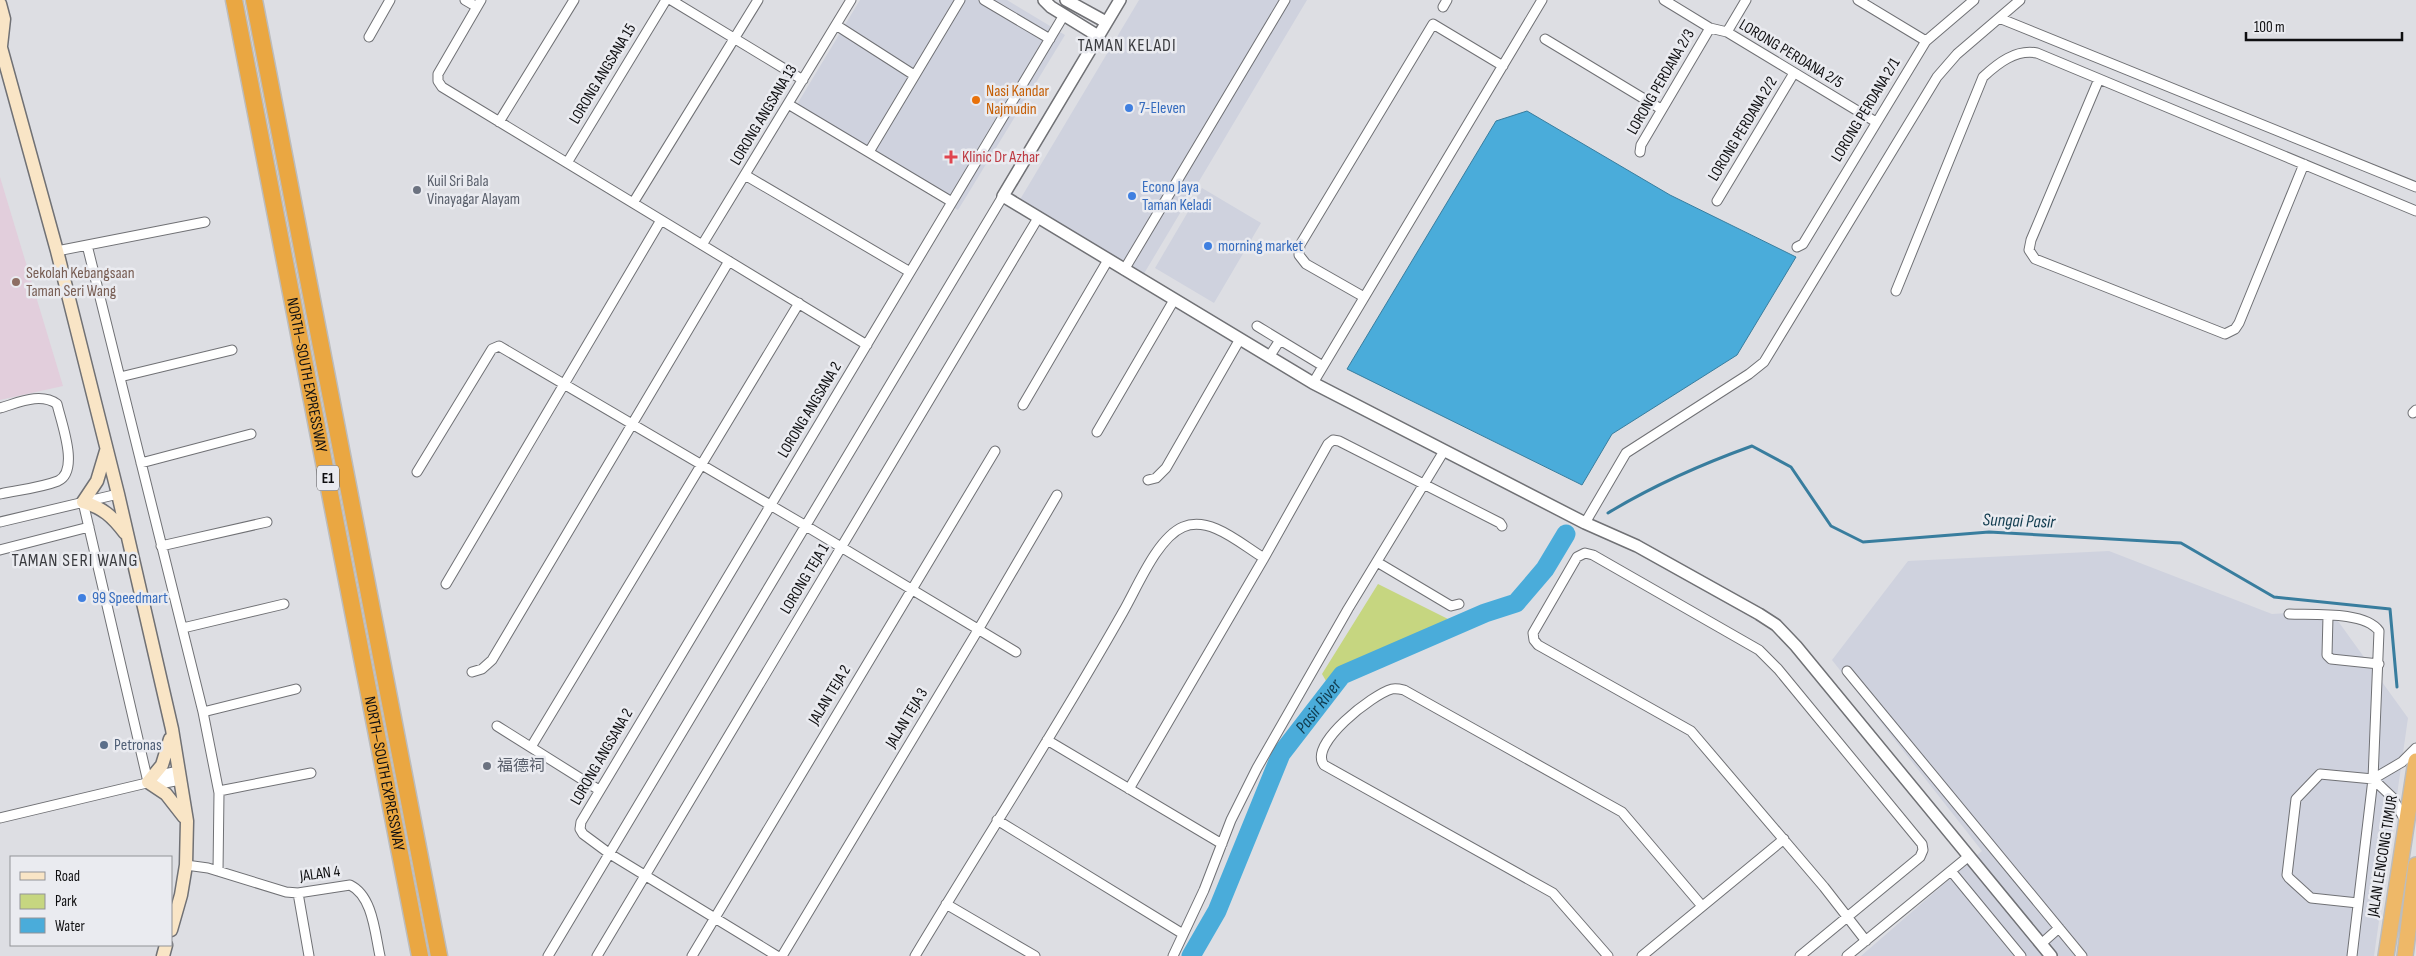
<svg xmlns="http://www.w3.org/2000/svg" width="2416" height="956" viewBox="0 0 2416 956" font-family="'Sofia Sans Condensed','Noto Sans SC',sans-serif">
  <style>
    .built { fill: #cfd2de }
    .education { fill: #e2cedc }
    .green { fill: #c6d680 }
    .water { fill: #4aacda; stroke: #387d9e }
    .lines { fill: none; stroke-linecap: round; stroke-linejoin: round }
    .stream { stroke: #387d9e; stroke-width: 3 }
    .river { stroke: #4aacda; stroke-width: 19 }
    .minor-casing { stroke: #707175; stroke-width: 11 }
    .tertiary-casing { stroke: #707175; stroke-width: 14 }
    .secondary-casing { stroke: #707175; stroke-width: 15 }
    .trunk-casing { stroke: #bcbcbc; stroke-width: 18 }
    .motorway-casing { stroke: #bcbcbc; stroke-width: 19 }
    .minor { stroke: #fff; stroke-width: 9 }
    .tertiary { stroke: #fff; stroke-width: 11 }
    .secondary { stroke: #f9e5c6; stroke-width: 12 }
    .trunk { stroke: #eeb868; stroke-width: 15 }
    .motorway { stroke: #eaa742; stroke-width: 16 }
    .food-dot { fill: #e8710a; stroke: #eaebf0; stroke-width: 2 }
    .shop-dot { fill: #3f7fe0; stroke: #eaebf0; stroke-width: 2 }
    .health-dot { fill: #e0444e; stroke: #eaebf0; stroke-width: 2 }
    .worship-dot { fill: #6b7280; stroke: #eaebf0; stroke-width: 2 }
    .education-dot { fill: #8d6e63; stroke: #eaebf0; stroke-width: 2 }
    .service-dot { fill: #5c6f8a; stroke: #eaebf0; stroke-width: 2 }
    .labels { text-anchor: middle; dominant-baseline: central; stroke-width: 5; stroke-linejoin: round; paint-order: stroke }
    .shield { fill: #eaebf0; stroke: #515154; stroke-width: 1 }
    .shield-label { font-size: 15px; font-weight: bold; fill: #0f0f11 }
    .street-label { font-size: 16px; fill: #0f0f11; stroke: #eaebf0 }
    .food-label { font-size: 16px; fill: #c56008; stroke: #eaebf0; text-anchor: start }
    .shop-label { font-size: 16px; fill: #366cbe; stroke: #eaebf0; text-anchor: start }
    .health-label { font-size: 16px; fill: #be3a42; stroke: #eaebf0; text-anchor: start }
    .worship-label { font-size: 16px; fill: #5b616d; stroke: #eaebf0; text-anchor: start }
    .education-label { font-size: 16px; fill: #785e54; stroke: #eaebf0; text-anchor: start }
    .service-label { font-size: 16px; fill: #4e5e75; stroke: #eaebf0; text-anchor: start }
    .neighbourhood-label { font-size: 18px; letter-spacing: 1px; fill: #3a3b3f; stroke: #eaebf0 }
    .water-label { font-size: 18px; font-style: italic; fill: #103b4e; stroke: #eaebf0 }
  </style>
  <rect width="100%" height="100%" fill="#dddee3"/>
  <path class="built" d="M 860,0 L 1007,0 L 1065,35 L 958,210 L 793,111 Z
    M 1139,0 L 1307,0 L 1139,282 L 1015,208 Z
    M 1202,188 L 1261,223 L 1214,303 L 1155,268 Z
    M 2109,551 L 2272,614 L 2330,610 L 2408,718 L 2374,956 L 1861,956 L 1982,851 L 1832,660 L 1908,561 Z"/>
  <path class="education" d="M 0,177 L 63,386 L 0,400 Z"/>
  <path class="green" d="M 1378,584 L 1448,619 L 1340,674 L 1329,686 L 1322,674 Z"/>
  <path class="water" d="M 1527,111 L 1670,195 L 1796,257 L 1737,355 L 1612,434 L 1582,485 L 1347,369 L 1496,121 Z"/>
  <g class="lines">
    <path class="stream" d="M 1608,513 C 1654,485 1702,464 1752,446 L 1791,467 L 1831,526 L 1863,542 L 1989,532 L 2181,543 L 2274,597 L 2390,609 L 2397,687"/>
    <path class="river" id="s1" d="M 1191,956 L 1217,911 L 1281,754 L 1342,675 L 1485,613 L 1516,603 L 1545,569 L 1566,534"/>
    <defs>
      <path id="minor" d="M 465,0 L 477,7
        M 481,0 L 438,74 L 438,81 L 442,87 L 867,345
        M 671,0 L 803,80
        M 984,0 L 1050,39
        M 1664,0 L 1710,28 L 1727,32 L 1876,122
        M 1858,0 L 1926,41
        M 1443,7 L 1447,0
        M 1999,18 L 2416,187
        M 836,25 L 914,75
        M 1727,32 L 1746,0
        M 369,37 L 390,0
        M 1545,39 L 1661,109
        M 2099,79 L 2031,240 L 2029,250 L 2035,259 L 2225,334 L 2235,329 L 2239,323 L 2304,164
        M 788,104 L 952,202
        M 499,122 L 574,0
        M 869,152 L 960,0
        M 1640,152 L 1641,145 L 1710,28
        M 567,163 L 666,0
        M 745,175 L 910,272
        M 1717,201 L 1794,73
        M 633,203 L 758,0
        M 87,245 L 203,712 L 219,793 L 218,871
        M 702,245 L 851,0
        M 1797,247 L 1803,244 L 1926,41 L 1974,0
        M 57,251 L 205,222
        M 1124,270 L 1285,0
        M 1896,291 L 1983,77 C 1998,63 2016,49 2037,53 L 2416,211
        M 1364,297 L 1306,264 L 1299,255 L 1300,245 L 1433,24 L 1503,66
        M 1257,326 L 1280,340
        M 1269,357 L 1280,340 L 1323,366
        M 120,377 L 232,350
        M 1313,383 L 1542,0
        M 1023,405 L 1108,260
        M 0,408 C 18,403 40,392 57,404 C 61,422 80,471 58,481 C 40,488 18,490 0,494
        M 2413,413 L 2416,410
        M 1097,432 L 1174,300
        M 141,463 L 251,434
        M 417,472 L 492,349 L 499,346 L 806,526 L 1016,652
        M 1148,480 L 1156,478 L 1166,468 L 1240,339
        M 83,502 L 148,782
        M 0,522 L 118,494
        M 1585,523 L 1626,453 L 1749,374 L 1764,362 L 1937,77 L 1957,54 L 2020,0
        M 161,546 L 267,522
        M 0,550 L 89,527
        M 1377,562 L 1451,606 L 1459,604
        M 446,584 L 661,220
        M 2289,614 C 2313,615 2365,611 2379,631 L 2373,779 L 2352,956
        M 2328,616 L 2327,655 L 2331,659 L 2379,664
        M 183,628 L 284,604
        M 1847,671 L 2082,956
        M 472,672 L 482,669 L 492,660 L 729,261
        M 203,712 L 296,689
        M 497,726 L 599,790
        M 1047,740 L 1222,844
        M 531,747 L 799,303
        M 2373,779 L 2392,797 L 2406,822
        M 155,781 L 165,783 L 180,780
        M 1129,789 L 1264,558 L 1328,444 L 1333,440 L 1339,441 L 1500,523 L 1502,526
        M 219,791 L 311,773
        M 0,818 L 155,781 L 164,774 L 179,771
        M 997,820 L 1183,934
        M 186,865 L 208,868 L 286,892 L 298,893 L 350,885 C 373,896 375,934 380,956
        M 1951,871 L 2021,956
        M 298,893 L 309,956
        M 2358,903 L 2311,898 L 2289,878 L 2287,875 L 2296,799 L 2320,774 L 2373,779 L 2402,762 L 2416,748
        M 946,904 L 1035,956
        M 2041,944 L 2059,928
        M 548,956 L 1003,196
        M 597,956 L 1038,218
        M 692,956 L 995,451
        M 777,956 L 610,854 L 583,834 L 580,829 L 581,822 L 1064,15
        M 782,956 L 978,630 L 1057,495
        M 915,956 C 984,841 1057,729 1123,612 C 1137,588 1157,538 1183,527 C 1210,515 1242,545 1264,558
        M 1173,956 L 1204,890 L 1231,820 L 1257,768 L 1348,609 L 1444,451
        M 1608,956 L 1553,893 L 1324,765 C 1308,744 1373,694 1392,689 C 1396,688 1400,689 1404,690 L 1622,812 L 1702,906
        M 1642,956 L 1784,839
        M 1800,956 L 1920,857 L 1923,850 L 1922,844 L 1778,669 L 1759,650 L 1593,555 L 1585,553 L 1577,557 L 1533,633 L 1534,640 L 1538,645 L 1691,731 L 1824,887 L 1866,941
        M 1847,956 L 1969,856"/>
      <path id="tertiary" d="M 1044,0 L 1051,7 L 1098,36
        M 1066,0 L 1106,22
        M 1120,0 L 1003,196 L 1313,383 L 1585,523 L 1637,546 L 1759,614 L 1776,625 L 1796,646 L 2051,956"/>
      <path id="secondary" d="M 0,4 L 4,19 L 1,46
        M 0,44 L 57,251 L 118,494 L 172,729 L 187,821 L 186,865 L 181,895 L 171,930
        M 106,451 L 97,481 L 83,502 C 103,508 112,516 125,533
        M 170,739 L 162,765 L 148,782 L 166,794 L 184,817
        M 163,956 L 166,945"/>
      <path id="trunk" d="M 2386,956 L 2416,761
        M 2405,956 L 2416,865"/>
      <g id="motorway">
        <path id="s2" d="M 234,0 L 420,956"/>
        <path d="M 254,0 L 439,956"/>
      </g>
    </defs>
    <use href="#minor" class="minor-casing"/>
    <use href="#tertiary" class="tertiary-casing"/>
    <use href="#secondary" class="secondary-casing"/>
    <use href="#trunk" class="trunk-casing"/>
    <use href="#motorway" class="motorway-casing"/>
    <use href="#minor" class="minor"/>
    <use href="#tertiary" class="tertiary"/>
    <use href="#secondary" class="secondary"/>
    <use href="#trunk" class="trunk"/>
    <use href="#motorway" class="motorway"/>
  </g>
  <circle class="food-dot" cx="976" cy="100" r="5"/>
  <g class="shop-dot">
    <circle cx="1129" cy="108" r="5"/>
    <circle cx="1132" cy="196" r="5"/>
    <circle cx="1208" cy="246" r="5"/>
    <circle cx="82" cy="598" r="5"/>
  </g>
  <path class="health-dot" d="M948.5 149.5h5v5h5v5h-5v5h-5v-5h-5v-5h5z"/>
  <g class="worship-dot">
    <circle cx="417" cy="190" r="5"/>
    <circle cx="487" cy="766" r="5"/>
  </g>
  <circle class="education-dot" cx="16" cy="282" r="5"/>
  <circle class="service-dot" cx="104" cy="745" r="5"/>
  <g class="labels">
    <rect class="shield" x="317" y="465.5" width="22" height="25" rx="4"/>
    <g class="shield-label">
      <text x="328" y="478">E1</text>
    </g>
    <g class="street-label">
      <text transform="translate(1791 54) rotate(31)">LORONG PERDANA 2/5</text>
      <text transform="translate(603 74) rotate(-59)">LORONG ANGSANA 15</text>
      <text transform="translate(1661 82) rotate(-60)">LORONG PERDANA 2/3</text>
      <text transform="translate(1866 110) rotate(-59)">LORONG PERDANA 2/1</text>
      <text transform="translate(764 115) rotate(-59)">LORONG ANGSANA 13</text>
      <text transform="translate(1743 129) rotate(-59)">LORONG PERDANA 2/2</text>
      <text stroke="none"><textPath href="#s2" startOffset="382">NORTH–SOUTH EXPRESSWAY</textPath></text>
      <text transform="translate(810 410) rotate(-59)">LORONG ANGSANA 2</text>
      <text transform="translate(805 579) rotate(-59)">LORONG TEJA 1</text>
      <text transform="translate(830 695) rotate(-59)">JALAN TEJA 2</text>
      <text transform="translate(907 718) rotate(-59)">JALAN TEJA 3</text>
      <text transform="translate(602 757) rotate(-60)">LORONG ANGSANA 2</text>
      <text stroke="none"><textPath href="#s2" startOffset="788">NORTH–SOUTH EXPRESSWAY</textPath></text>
      <text transform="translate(2383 856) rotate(-81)">JALAN LENCONG TIMUR</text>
      <text transform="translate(320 874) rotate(-7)">JALAN 4</text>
    </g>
    <g class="food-label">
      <text x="986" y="91">Nasi Kandar<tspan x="986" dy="18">Najmudin</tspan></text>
    </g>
    <g class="shop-label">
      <text x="1139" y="108">7-Eleven</text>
      <text x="1142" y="187">Econo Jaya<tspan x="1142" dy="18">Taman Keladi</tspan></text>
      <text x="1218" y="246">morning market</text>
      <text x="92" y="598">99 Speedmart</text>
    </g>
    <g class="health-label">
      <text x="962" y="157">Klinic Dr Azhar</text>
    </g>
    <g class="worship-label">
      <text x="427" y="181">Kuil Sri Bala<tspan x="427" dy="18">Vinayagar Alayam</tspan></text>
      <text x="497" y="766">福德祠</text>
    </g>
    <g class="education-label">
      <text x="26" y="273">Sekolah Kebangsaan<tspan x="26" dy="18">Taman Seri Wang</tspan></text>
    </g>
    <g class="service-label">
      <text x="114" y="745">Petronas</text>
    </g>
    <g class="neighbourhood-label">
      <text x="1127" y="45">TAMAN KELADI</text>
      <text x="75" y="560">TAMAN SERI WANG</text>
    </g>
    <g class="water-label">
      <text transform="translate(2019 521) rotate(2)">Sungai Pasir</text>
      <text stroke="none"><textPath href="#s1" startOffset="282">Pasir River</textPath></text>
    </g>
  </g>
  <rect x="10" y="856" width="162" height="90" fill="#eaebf0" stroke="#929397"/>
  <rect x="20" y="872" width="25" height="8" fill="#f9e5c6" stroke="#929397"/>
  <text x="55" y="881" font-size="15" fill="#0f0f11">Road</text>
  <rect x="20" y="894" width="25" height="15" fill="#c6d680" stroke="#929397"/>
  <text x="55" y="906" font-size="15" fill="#0f0f11">Park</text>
  <rect x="20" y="918" width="25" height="15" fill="#4aacda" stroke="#929397"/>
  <text x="55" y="931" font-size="15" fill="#0f0f11">Water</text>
  <path d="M2246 32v8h156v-8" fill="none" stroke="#0f0f11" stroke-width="2.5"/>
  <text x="2254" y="32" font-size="15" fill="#0f0f11" stroke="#eaebf0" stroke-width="4" paint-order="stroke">100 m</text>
</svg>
